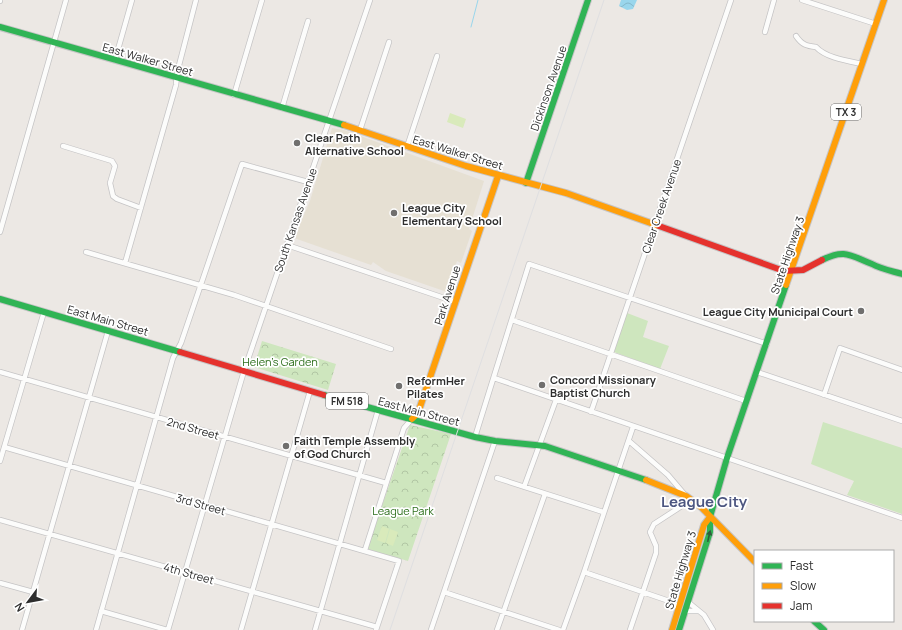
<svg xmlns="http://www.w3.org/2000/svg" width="902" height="630" viewBox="0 0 902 630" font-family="Manrope,sans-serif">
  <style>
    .education { fill: #e6e0d3 }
    .grass { fill: #cee6be }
    .forest { fill: url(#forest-crowns) }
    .pitch { fill: #d9eabb }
    .water { fill: url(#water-waves) }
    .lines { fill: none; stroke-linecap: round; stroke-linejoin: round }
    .stream { stroke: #99d6ec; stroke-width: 1 }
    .street-casing { stroke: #c5c4c5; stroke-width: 6 }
    .fast-casing { stroke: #c5c4c5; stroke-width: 8 }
    .slow-casing { stroke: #c5c4c5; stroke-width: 8 }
    .jam-casing { stroke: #c5c4c5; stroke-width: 8 }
    .street { stroke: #fcfcfb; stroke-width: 4.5 }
    .fast { stroke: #30b455; stroke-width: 6 }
    .slow { stroke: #ff9f0a; stroke-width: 6 }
    .jam { stroke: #e5322d; stroke-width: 6 }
    .rail { stroke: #dfdfe1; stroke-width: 1 }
    .oneway { fill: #2f5d3c }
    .poi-dot { fill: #706f6e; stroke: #fff; stroke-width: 1.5 }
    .labels { text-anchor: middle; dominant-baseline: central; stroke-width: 3.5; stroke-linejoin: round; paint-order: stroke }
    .shield { fill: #fff; stroke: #6d6d6d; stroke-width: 1 }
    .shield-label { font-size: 10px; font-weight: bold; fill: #2e2e2e }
    .street-label { font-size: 11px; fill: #2e2e2e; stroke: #fff }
    .poi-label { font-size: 11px; font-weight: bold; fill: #2e2e2e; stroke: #fff; text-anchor: start }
    .park-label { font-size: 11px; fill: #2c6e1b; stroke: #fff }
    .district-label { font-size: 15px; font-weight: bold; fill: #4d5680; stroke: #fff }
  </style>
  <defs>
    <pattern id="forest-crowns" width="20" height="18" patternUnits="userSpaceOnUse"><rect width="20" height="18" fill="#cee6be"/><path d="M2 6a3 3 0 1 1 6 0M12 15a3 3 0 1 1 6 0" fill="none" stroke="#b1c6a4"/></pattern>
    <pattern id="water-waves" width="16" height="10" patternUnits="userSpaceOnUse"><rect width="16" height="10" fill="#99d6ec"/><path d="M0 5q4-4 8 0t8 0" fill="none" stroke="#84b8cb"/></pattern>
  </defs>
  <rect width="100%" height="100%" fill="#ece8e4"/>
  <path class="education" d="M 332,128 L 344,130 L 484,181 L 469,229 L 472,231 L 461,263 L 457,261 L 447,292 L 386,271 L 373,262 L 371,265 L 294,238 L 310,201 Z"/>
  <path class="grass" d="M 627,313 L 648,321 L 643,337 L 669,346 L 660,369 L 614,352 Z
    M 823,422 L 902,448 L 902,514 L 847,495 L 854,481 L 811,464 Z"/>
  <path class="forest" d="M 262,341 L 336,364 L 328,390 L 254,367 Z
    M 410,425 L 451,434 L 408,561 L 367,549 Z"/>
  <path class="pitch" d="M 450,113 L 466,119 L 463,128 L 447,122 Z
    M 382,526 L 389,529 L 385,543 L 377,540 Z
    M 390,529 L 398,532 L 393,546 L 386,543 Z"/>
  <path class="water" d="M 621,0 L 637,0 L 633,9 L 627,10 L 619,6 Z"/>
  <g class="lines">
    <path class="stream" d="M 471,27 L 478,0"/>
    <defs>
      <path id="street" d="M 802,0 L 876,24
        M 0,1 L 0,0
        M 765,32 L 774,0
        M 796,36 C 802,45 807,46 816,47 C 826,58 848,61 862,64
        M 115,60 L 132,0
        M 234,95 L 262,0
        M 282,108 L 308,21
        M 360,130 L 389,42
        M 63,146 L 112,161 L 115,166 L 110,183 L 113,196 L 117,199 L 141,208
        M 407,147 L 437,56
        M 0,232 L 66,0
        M 287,245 L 456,302
        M 86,252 L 234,295 L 391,349
        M 125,263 L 176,85 L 177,73 L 196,0
        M 512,320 L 746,401
        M 0,372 L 386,483
        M 757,372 L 902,421
        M 494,378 L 902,518
        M 824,395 L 840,348 L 902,370
        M 591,412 L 731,0
        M 475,437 L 529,264 L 767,344
        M 629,441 L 668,475 L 685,495
        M 4,447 L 399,561 L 376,630
        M 0,461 L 44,312
        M 497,478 L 603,512
        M 524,487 L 556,400
        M 0,520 L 377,627
        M 365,550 L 404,428 L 412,419
        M 584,572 L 672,602 L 679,608
        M 0,583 L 33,592
        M 444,592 L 559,630
        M 688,602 L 704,615 L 713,630
        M 101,611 L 167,630
        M 685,611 L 698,611
        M 22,630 L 108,331
        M 96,630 L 173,358 L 181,343 L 242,164 L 308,182
        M 168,630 L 244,371 L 370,0
        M 241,630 L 310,391
        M 315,630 L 378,410
        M 431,630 L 495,441
        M 497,630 L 545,494
        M 563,630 L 584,572 L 633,427
        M 630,630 L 656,553 L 656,546 L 650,532 L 654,524 L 691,500"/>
      <path id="fast" d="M 0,27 L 344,125
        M 526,183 L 588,0
        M 822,260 C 845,248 851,256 872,264 C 881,269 892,271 902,274
        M 0,299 L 180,352
        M 324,395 L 475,437 L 495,441 L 545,446 L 646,480
        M 814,621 L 824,630
        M 679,630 L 710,532 L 710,517 L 727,458 L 786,285"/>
      <path id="slow" d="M 344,125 L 466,166 L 566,193 L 659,226
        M 786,285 L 884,0
        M 412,419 L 418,413 L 498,176
        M 646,480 L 686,496 L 701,507 L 755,562
        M 672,630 L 704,525 L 710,517"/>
      <path id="jam" d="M 659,226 L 784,271 L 803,270 L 822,260
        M 180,352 L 324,395"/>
    </defs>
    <use href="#street" class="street-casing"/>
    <use href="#fast" class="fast-casing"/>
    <use href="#slow" class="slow-casing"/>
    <use href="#jam" class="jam-casing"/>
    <use href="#street" class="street"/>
    <use href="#fast" class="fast"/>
    <use href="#slow" class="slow"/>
    <use href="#jam" class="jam"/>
    <path class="rail" d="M 390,630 L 604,0"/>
  </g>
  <defs><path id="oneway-solid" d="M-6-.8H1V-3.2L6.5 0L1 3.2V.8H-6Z"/></defs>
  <use class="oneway" href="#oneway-solid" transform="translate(709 536) rotate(-77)"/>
  <g class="poi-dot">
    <circle cx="297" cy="143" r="4"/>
    <circle cx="394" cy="213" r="4"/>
    <circle cx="861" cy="311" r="4"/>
    <circle cx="542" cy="385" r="4"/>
    <circle cx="399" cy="386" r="4"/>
    <circle cx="286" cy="446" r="4"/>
  </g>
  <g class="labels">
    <g class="shield">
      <rect x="831" y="104" width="30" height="16" rx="3"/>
      <rect x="326" y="393" width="42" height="16" rx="3"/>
    </g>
    <g class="shield-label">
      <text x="846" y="112">TX 3</text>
      <text x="347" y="401">FM 518</text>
    </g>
    <g class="street-label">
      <text transform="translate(148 59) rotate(16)">East Walker Street</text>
      <text transform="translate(548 88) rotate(-71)">Dickinson Avenue</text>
      <text transform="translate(458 152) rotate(17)">East Walker Street</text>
      <text transform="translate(661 206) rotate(-71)">Clear Creek Avenue</text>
      <text transform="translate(295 220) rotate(-71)">South Kansas Avenue</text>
      <text transform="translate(787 255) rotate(-71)">State Highway 3</text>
      <text transform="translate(447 295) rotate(-72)">Park Avenue</text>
      <text transform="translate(108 320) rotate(16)">East Main Street</text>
      <text transform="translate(419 411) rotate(15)">East Main Street</text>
      <text transform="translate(193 428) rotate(16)">2nd Street</text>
      <text transform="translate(201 504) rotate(16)">3rd Street</text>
      <text transform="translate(680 570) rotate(-73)">State Highway 3</text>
      <text transform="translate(189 573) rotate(16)">4th Street</text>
    </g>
    <g class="poi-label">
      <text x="305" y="137">Clear Path<tspan x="305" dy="13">Alternative School</tspan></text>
      <text x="402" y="207">League City<tspan x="402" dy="13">Elementary School</tspan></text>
      <text x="853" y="311" text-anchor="end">League City Municipal Court</text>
      <text x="550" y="379">Concord Missionary<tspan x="550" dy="13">Baptist Church</tspan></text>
      <text x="407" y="380">ReformHer<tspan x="407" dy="13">Pilates</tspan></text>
      <text x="294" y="440">Faith Temple Assembly<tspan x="294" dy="13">of God Church</tspan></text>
    </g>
    <g class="park-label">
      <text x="280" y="361">Helen's Garden</text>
      <text x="403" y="510">League Park</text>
    </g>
    <g class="district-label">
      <text x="704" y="501">League City</text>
    </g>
  </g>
  <rect x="754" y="550" width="140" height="72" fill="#ffffff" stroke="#ababab"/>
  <rect x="762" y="563" width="20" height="6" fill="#30b455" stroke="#ababab"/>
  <text x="790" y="570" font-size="12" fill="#2e2e2e">Fast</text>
  <rect x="762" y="583" width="20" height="6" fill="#ff9f0a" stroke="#ababab"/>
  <text x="790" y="590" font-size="12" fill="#2e2e2e">Slow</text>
  <rect x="762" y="603" width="20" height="6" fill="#e5322d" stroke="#ababab"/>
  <text x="790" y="610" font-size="12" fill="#2e2e2e">Jam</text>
  <g transform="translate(28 602) rotate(238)" stroke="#ffffff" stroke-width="3" paint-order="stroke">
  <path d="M0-3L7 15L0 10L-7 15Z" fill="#2e2e2e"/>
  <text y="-6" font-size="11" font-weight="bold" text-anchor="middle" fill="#2e2e2e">N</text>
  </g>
</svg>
